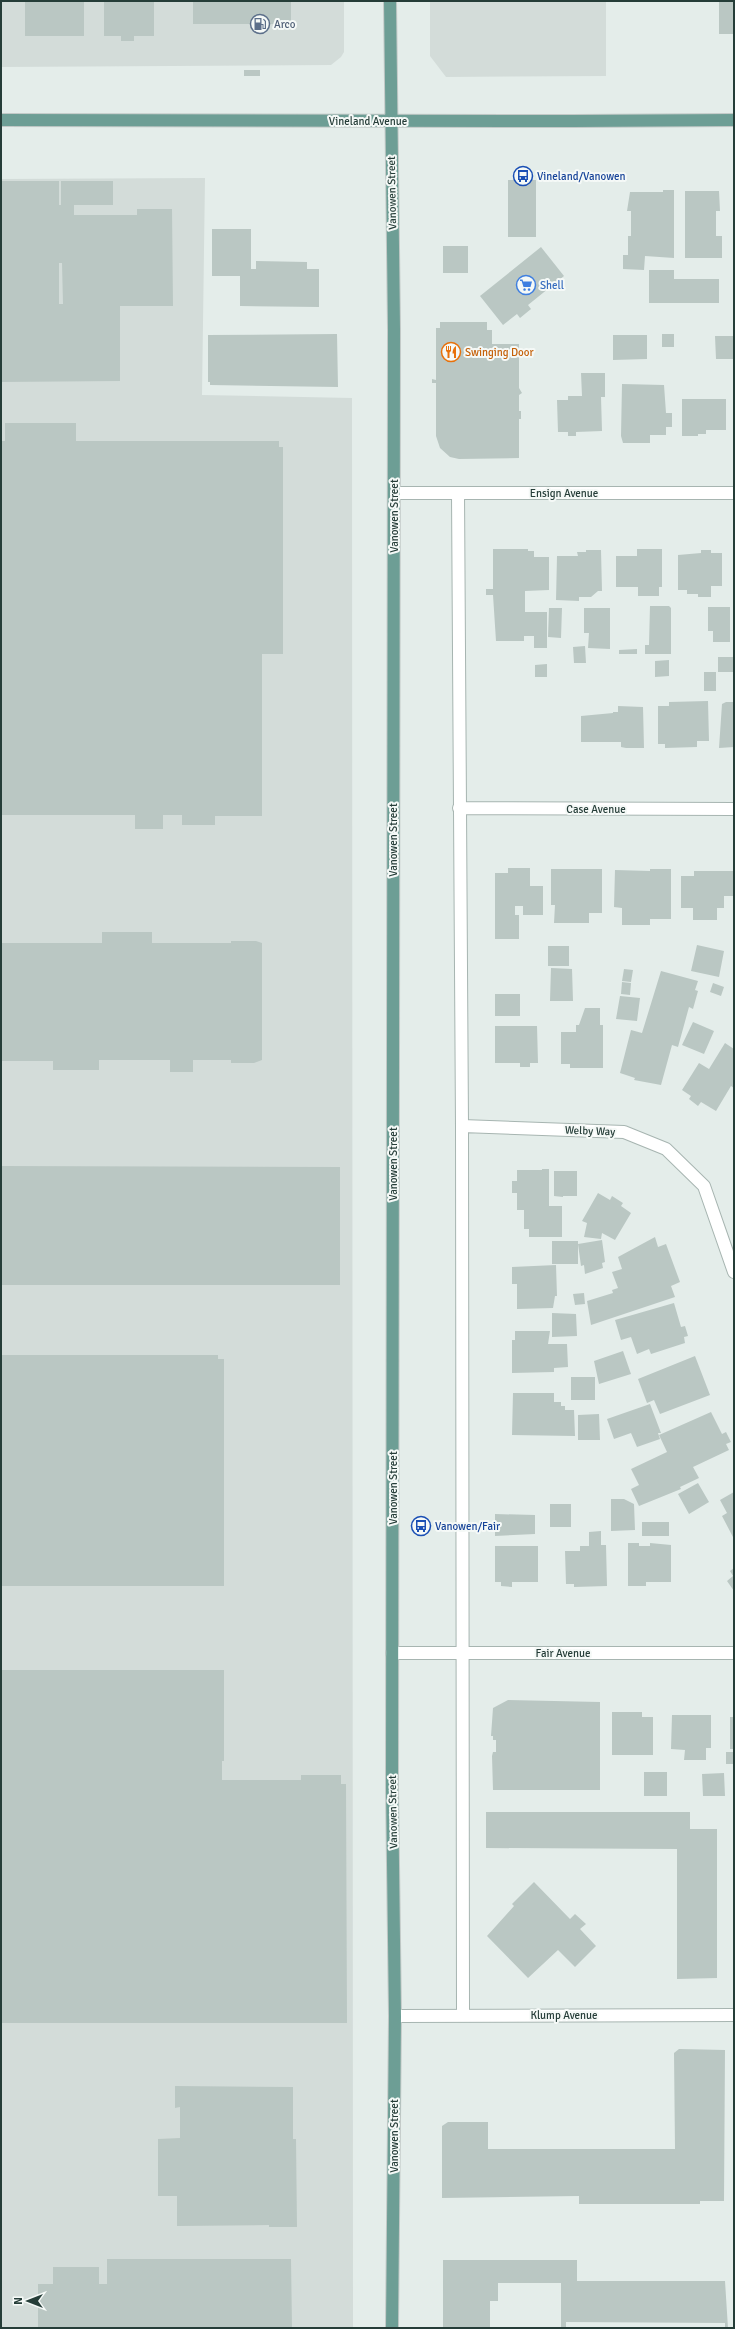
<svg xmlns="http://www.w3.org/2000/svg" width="735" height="2329" viewBox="0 0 735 2329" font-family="Signika,sans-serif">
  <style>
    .built { fill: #d3dcd9 }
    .building { fill: #bac7c3; fill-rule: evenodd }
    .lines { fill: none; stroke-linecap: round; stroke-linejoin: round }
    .minor-casing { stroke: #a7b5b1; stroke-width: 14 }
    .major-casing { stroke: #c2c9c7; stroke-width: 14 }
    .minor { stroke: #fff; stroke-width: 12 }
    .major { stroke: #6d9e95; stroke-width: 12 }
    .labels { text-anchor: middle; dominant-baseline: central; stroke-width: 4; stroke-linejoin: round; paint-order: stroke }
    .service-label { font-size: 11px; fill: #4e5e75; stroke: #f5f9f7; text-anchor: start }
    .street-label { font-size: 11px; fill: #253d38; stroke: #f5f9f7 }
    .transit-label { font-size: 11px; fill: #164399; stroke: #f5f9f7; text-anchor: start }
    .shop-label { font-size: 11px; fill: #366cbe; stroke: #f5f9f7; text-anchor: start }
    .food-label { font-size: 11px; fill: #c56008; stroke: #f5f9f7; text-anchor: start }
  </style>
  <rect width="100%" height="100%" fill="#e4edea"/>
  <path class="built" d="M 1,1 L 344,1 L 344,52 L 341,57 L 331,65 L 1,67 Z
    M 430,1 L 606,1 L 606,76 L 446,77 L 430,56 Z
    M 205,178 L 202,395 L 352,398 L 353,2328 L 1,2328 L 1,179 Z"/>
  <path class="building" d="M 25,1 L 84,1 L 84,36 L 25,36 Z
    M 104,1 L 154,1 L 154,36 L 134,36 L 134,41 L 121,41 L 121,36 L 104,36 Z
    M 193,1 L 291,1 L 291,24 L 193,24 Z
    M 719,1 L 734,1 L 734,34 L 719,34 Z
    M 244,70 L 260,70 L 260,76 L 244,76 Z
    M 508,180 L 536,180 L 536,237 L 508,237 Z
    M 1,181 L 59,181 L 59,205 L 61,205 L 61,181 L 113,181 L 113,205 L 74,205 L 74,215 L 137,215 L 137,209 L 172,209 L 173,306 L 120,306 L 120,381 L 1,382 ZM 59,263 L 62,263 L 63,304 L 59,304 Z
    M 663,190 L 674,190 L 674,258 L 645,256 L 644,270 L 623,269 L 623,255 L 628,255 L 628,236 L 631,236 L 631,211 L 627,211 L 630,192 L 663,192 Z
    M 685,191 L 719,191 L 720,211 L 716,211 L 716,236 L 722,236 L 722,258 L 685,258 Z
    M 212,229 L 251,229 L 251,269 L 256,269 L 256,261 L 307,262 L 307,269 L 319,269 L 319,307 L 240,306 L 240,276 L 212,276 Z
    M 443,246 L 468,246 L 468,273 L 443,273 Z
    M 541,247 L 564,276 L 528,305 L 531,309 L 520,318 L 517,314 L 503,325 L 480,296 Z
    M 649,270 L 674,270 L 674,279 L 719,279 L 719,303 L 649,303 Z
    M 440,322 L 487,322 L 487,330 L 492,330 L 492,344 L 519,344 L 519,388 L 522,393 L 519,395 L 519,411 L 521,411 L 521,419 L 519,419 L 519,458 L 459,459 L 450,457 L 440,448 L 436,436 L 436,383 L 432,383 L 432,379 L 436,380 L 436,328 L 440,328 Z
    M 337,334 L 338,387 L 210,385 L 210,382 L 208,382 L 208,335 Z
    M 662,334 L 674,334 L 674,347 L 662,347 Z
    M 613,335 L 647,335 L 647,359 L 613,360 Z
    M 715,336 L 734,336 L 734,359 L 716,359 Z
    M 581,373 L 605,373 L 605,397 L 601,397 L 602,431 L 576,432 L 576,436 L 568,436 L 568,432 L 558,432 L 557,400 L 568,400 L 568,396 L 582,396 Z
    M 622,384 L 664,385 L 666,413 L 672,413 L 672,427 L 666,427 L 666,435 L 650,435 L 650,443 L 623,443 L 621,436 Z
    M 682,399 L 726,399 L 726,430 L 706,430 L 706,434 L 698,434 L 698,436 L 682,436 Z
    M 5,423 L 76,423 L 76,441 L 279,441 L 279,447 L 283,447 L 283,654 L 262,654 L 262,816 L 215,816 L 215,825 L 182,825 L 182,815 L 163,815 L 163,829 L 135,829 L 135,815 L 1,815 L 1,441 L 5,441 Z
    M 493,549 L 528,549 L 528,551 L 534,551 L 534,557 L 549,557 L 549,590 L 525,591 L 525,612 L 547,612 L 547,648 L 534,648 L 534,636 L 524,636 L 524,641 L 496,641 L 493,595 L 486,595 L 486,589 L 493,589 Z
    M 637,549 L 662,549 L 662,587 L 659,587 L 659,596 L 638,596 L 638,587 L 616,587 L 616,556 L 637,556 Z
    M 586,550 L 601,550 L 602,591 L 598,591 L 591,597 L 579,597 L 579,601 L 556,600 L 557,556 L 578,556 L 577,552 L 586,552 Z
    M 701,550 L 711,550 L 711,553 L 722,553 L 722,586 L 711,586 L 711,597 L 698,597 L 698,594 L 687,594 L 687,590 L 678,590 L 678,555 L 701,553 Z
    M 650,606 L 669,606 L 671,608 L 671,654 L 645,654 L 645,645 L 649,645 Z
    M 708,607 L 730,607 L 730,642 L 713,642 L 713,631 L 708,631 Z
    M 549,608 L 562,608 L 561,638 L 548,637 Z
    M 584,608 L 610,608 L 610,649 L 588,648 L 589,633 L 584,633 Z
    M 585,646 L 586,663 L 574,663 L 573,647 Z
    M 637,649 L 637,654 L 619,654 L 619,650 Z
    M 718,657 L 734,657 L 734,672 L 718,672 Z
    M 669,660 L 669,676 L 655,677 L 655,661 Z
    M 547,664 L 547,677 L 535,677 L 535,665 Z
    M 704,672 L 716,672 L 716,691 L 704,691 Z
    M 708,701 L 709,741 L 697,741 L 697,747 L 665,748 L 665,744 L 658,744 L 658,706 L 669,706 L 669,702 Z
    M 726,702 L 734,702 L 734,747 L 719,748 L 722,704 Z
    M 618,706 L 643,707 L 644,748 L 626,748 L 621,747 L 621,742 L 581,742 L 581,716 L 613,713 L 613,712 L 618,712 Z
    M 508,868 L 530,868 L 530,886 L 543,886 L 543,915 L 523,915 L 523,906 L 515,906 L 515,915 L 519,915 L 519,939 L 495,939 L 495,873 L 508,873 Z
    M 551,869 L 602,869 L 602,913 L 589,913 L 589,923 L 554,923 L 555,905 L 551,905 Z
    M 650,869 L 671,869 L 671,919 L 650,919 L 650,925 L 622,925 L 622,908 L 614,907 L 615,870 L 650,871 Z
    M 694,871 L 734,871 L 734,896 L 724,896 L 724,908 L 717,908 L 717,920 L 693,920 L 693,908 L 681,908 L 681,876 L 694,876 Z
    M 102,932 L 152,932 L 152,943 L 231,943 L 231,941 L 256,941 L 262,943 L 262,1060 L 254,1063 L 231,1063 L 231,1060 L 193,1060 L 193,1072 L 170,1072 L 170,1060 L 99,1060 L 99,1070 L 53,1070 L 53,1061 L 1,1061 L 1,943 L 102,943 Z
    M 697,945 L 724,951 L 719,977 L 691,971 Z
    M 548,946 L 569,946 L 569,966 L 548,966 Z
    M 551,968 L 572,969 L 573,1001 L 550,1001 Z
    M 624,969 L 633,970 L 631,982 L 622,981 Z
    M 661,971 L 698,981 L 695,990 L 698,991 L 693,1009 L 689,1007 L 678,1047 L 672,1045 L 661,1085 L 634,1080 L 635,1078 L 620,1073 L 631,1030 L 642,1033 Z
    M 622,982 L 631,983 L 630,995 L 621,994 Z
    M 713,983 L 724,987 L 721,996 L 710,992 Z
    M 495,994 L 520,994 L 520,1016 L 495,1016 Z
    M 620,996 L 640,998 L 637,1021 L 616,1019 Z
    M 585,1008 L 600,1008 L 600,1025 L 603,1025 L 603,1068 L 570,1068 L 570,1064 L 561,1064 L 561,1032 L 576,1032 L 576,1025 L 579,1025 Z
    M 693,1022 L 714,1031 L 704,1054 L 682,1045 Z
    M 495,1026 L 537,1026 L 538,1063 L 530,1063 L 530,1067 L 520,1067 L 520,1063 L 495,1063 Z
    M 725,1043 L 734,1049 L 734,1088 L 731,1086 L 716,1111 L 701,1102 L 698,1106 L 689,1099 L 691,1096 L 682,1090 L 699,1063 L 709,1069 Z
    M 1,1166 L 340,1167 L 340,1285 L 1,1285 Z
    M 542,1169 L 549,1169 L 549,1206 L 562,1206 L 562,1237 L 529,1237 L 529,1229 L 524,1229 L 524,1210 L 517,1210 L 517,1193 L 512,1193 L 512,1181 L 517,1181 L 517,1170 L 542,1170 Z
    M 554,1171 L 577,1171 L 577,1196 L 563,1196 L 563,1197 L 554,1196 Z
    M 598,1193 L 610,1200 L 612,1196 L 623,1203 L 621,1206 L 631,1213 L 615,1240 L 602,1233 L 601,1239 L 584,1237 L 587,1223 L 582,1221 Z
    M 655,1237 L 658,1247 L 666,1244 L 680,1282 L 671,1286 L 675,1297 L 591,1325 L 587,1301 L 613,1293 L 612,1290 L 618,1288 L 612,1272 L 622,1269 L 618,1257 Z
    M 602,1240 L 605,1262 L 602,1263 L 603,1268 L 585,1274 L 584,1265 L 581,1266 L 578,1244 Z
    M 552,1241 L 578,1241 L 578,1264 L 552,1264 Z
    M 556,1265 L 557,1296 L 555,1296 L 553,1308 L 517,1309 L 517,1284 L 512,1284 L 512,1267 Z
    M 584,1293 L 585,1304 L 575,1305 L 573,1294 Z
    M 674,1303 L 681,1327 L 685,1326 L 688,1336 L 684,1337 L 685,1343 L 651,1354 L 649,1349 L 637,1354 L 631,1337 L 621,1340 L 615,1320 Z
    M 552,1313 L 576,1314 L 577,1336 L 552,1337 Z
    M 515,1331 L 550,1331 L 548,1344 L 567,1344 L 568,1367 L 554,1368 L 554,1372 L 512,1373 L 512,1340 L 515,1340 Z
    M 623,1351 L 631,1374 L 599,1384 L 594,1361 Z
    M 1,1355 L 218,1355 L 218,1359 L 224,1359 L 224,1586 L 1,1586 Z
    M 695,1356 L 710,1395 L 660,1414 L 654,1400 L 647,1403 L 638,1379 Z
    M 571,1377 L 595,1377 L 595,1400 L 571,1400 Z
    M 513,1393 L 554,1393 L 554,1402 L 561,1402 L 561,1406 L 565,1406 L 565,1410 L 574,1410 L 575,1436 L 512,1435 Z
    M 650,1404 L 661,1433 L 658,1433 L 660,1439 L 637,1447 L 631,1433 L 614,1439 L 607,1419 Z
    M 711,1412 L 722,1434 L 726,1432 L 731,1442 L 726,1444 L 729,1450 L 693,1467 L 699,1478 L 680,1487 L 681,1489 L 639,1506 L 631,1489 L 639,1485 L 631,1469 L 667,1452 L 659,1435 Z
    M 599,1414 L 600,1440 L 578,1440 L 578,1415 Z
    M 698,1483 L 709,1502 L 689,1514 L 678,1494 Z
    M 734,1492 L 734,1539 L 722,1516 L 727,1513 L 720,1500 Z
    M 611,1499 L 624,1499 L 634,1504 L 635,1530 L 611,1531 Z
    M 550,1504 L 571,1504 L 571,1527 L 550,1527 Z
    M 495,1514 L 535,1515 L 535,1534 L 495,1536 Z
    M 642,1522 L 669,1522 L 669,1536 L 642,1536 Z
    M 601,1531 L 601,1545 L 606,1545 L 607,1586 L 574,1587 L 574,1584 L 566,1584 L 565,1551 L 580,1551 L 580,1546 L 589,1546 L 589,1532 Z
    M 628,1543 L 639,1543 L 639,1546 L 650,1546 L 650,1543 L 671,1545 L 671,1582 L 646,1582 L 646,1586 L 628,1586 Z
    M 495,1546 L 538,1546 L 538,1582 L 512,1582 L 512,1587 L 501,1586 L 501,1582 L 495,1582 Z
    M 734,1568 L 734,1591 L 727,1581 L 733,1576 L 730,1571 Z
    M 1,1670 L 224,1670 L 224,1761 L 222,1761 L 222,1780 L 301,1780 L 301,1775 L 341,1775 L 341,1784 L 346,1784 L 347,2023 L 1,2023 Z
    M 508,1700 L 600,1702 L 600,1790 L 493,1790 L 492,1756 L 493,1752 L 496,1752 L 496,1740 L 493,1740 L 493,1736 L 491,1736 L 493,1708 Z
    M 612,1712 L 642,1712 L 642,1717 L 653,1717 L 653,1755 L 612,1755 Z
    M 672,1715 L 711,1715 L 711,1748 L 706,1748 L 706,1760 L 684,1760 L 685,1750 L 671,1749 Z
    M 730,1717 L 734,1717 L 734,1749 L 730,1749 Z
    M 726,1752 L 734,1752 L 734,1764 L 726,1764 Z
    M 644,1772 L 667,1772 L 667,1796 L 644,1796 Z
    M 724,1773 L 725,1796 L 703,1796 L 702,1774 Z
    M 486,1812 L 690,1812 L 690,1829 L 717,1829 L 717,1978 L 677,1979 L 677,1849 L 486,1848 Z
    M 534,1882 L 570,1919 L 575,1914 L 586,1924 L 580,1929 L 596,1946 L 575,1967 L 558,1950 L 528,1978 L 487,1936 L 514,1906 L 512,1904 Z
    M 679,2049 L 725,2050 L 724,2201 L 700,2201 L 700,2204 L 579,2204 L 579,2196 L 442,2198 L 442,2126 L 448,2122 L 488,2122 L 488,2149 L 675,2149 L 674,2053 Z
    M 175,2086 L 293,2087 L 293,2139 L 296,2139 L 297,2227 L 269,2227 L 269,2225 L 177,2226 L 177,2196 L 158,2196 L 158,2139 L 180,2138 L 180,2107 L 175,2108 Z
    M 107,2259 L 291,2259 L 292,2328 L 38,2328 L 38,2284 L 53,2284 L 53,2267 L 99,2267 L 99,2284 L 107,2284 Z
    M 443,2260 L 577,2260 L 577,2281 L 725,2281 L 728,2328 L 725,2328 L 725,2323 L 566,2322 L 566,2328 L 561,2328 L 561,2283 L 498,2283 L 498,2301 L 490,2301 L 490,2328 L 443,2328 Z"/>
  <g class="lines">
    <defs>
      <path id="minor" d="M 394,493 L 734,493
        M 458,493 L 462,1126 L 463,2015
        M 459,808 L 734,809
        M 462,1126 L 624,1132 L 666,1149 L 704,1186 L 734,1272
        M 392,1653 L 734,1653
        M 395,2016 L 734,2015"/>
      <path id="major" d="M 390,1 L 394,329 L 392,1788 L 395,2016 L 392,2328
        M 1,120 L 574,121 L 734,120"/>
    </defs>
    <use href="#minor" class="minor-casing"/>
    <use href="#major" class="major-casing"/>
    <use href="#minor" class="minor"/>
    <use href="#major" class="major"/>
  </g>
  <defs>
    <symbol id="fuel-ring" viewBox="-11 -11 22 22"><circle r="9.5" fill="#f5f9f7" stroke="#5c6f8a" stroke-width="1.5"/><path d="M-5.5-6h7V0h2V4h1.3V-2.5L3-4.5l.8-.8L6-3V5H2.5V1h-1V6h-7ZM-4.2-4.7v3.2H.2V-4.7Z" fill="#5c6f8a"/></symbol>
    <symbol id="bus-ring" viewBox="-11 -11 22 22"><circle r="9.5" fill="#f5f9f7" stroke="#1a4fb4" stroke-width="1.5"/><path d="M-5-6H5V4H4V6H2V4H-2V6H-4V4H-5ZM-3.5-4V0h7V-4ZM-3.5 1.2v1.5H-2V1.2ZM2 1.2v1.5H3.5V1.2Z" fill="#1a4fb4"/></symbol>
    <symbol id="supermarket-ring" viewBox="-11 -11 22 22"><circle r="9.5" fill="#f5f9f7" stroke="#3f7fe0" stroke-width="1.5"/><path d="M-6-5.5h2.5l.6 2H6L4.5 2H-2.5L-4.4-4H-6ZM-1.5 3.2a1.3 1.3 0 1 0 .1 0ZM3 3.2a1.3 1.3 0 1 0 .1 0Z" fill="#3f7fe0"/></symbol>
    <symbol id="restaurant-ring" viewBox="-11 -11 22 22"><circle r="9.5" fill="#f5f9f7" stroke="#e8710a" stroke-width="1.5"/><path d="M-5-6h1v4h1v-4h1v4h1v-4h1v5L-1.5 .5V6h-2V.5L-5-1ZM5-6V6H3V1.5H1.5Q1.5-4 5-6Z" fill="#e8710a"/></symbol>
  </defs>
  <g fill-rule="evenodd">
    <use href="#fuel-ring" x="249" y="13" width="22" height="22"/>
    <use href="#bus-ring" x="512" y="165" width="22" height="22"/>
    <use href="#supermarket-ring" x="515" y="274" width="22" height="22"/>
    <use href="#restaurant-ring" x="440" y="341" width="22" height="22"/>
    <use href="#bus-ring" x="410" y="1515" width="22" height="22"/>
  </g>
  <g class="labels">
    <g class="service-label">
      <text x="274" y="24">Arco</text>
    </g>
    <g class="street-label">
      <text x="368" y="121">Vineland Avenue</text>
      <text transform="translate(392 193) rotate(-91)">Vanowen Street</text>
      <text x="564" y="493">Ensign Avenue</text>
      <text transform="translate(394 516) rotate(-90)">Vanowen Street</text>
      <text x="596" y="809">Case Avenue</text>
      <text transform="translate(393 840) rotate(-90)">Vanowen Street</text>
      <text transform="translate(590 1131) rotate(2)">Welby Way</text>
      <text transform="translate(393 1164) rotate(-90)">Vanowen Street</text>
      <text transform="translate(393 1488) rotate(-90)">Vanowen Street</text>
      <text x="563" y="1653">Fair Avenue</text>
      <text transform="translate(393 1812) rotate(-91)">Vanowen Street</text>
      <text x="564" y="2015">Klump Avenue</text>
      <text transform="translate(394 2136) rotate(-90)">Vanowen Street</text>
    </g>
    <g class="transit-label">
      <text x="537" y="176">Vineland/Vanowen</text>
      <text x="435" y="1526">Vanowen/Fair</text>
    </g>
    <g class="shop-label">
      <text x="540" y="285">Shell</text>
    </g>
    <g class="food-label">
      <text x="465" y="352">Swinging Door</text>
    </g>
  </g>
  <rect width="735" height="2329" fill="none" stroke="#253d38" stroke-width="4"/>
  <g transform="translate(28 2301) rotate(270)" stroke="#f5f9f7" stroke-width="3" paint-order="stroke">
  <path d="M0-3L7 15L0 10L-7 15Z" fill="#253d38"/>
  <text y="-6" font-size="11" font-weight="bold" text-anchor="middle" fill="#253d38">N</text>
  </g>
</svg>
